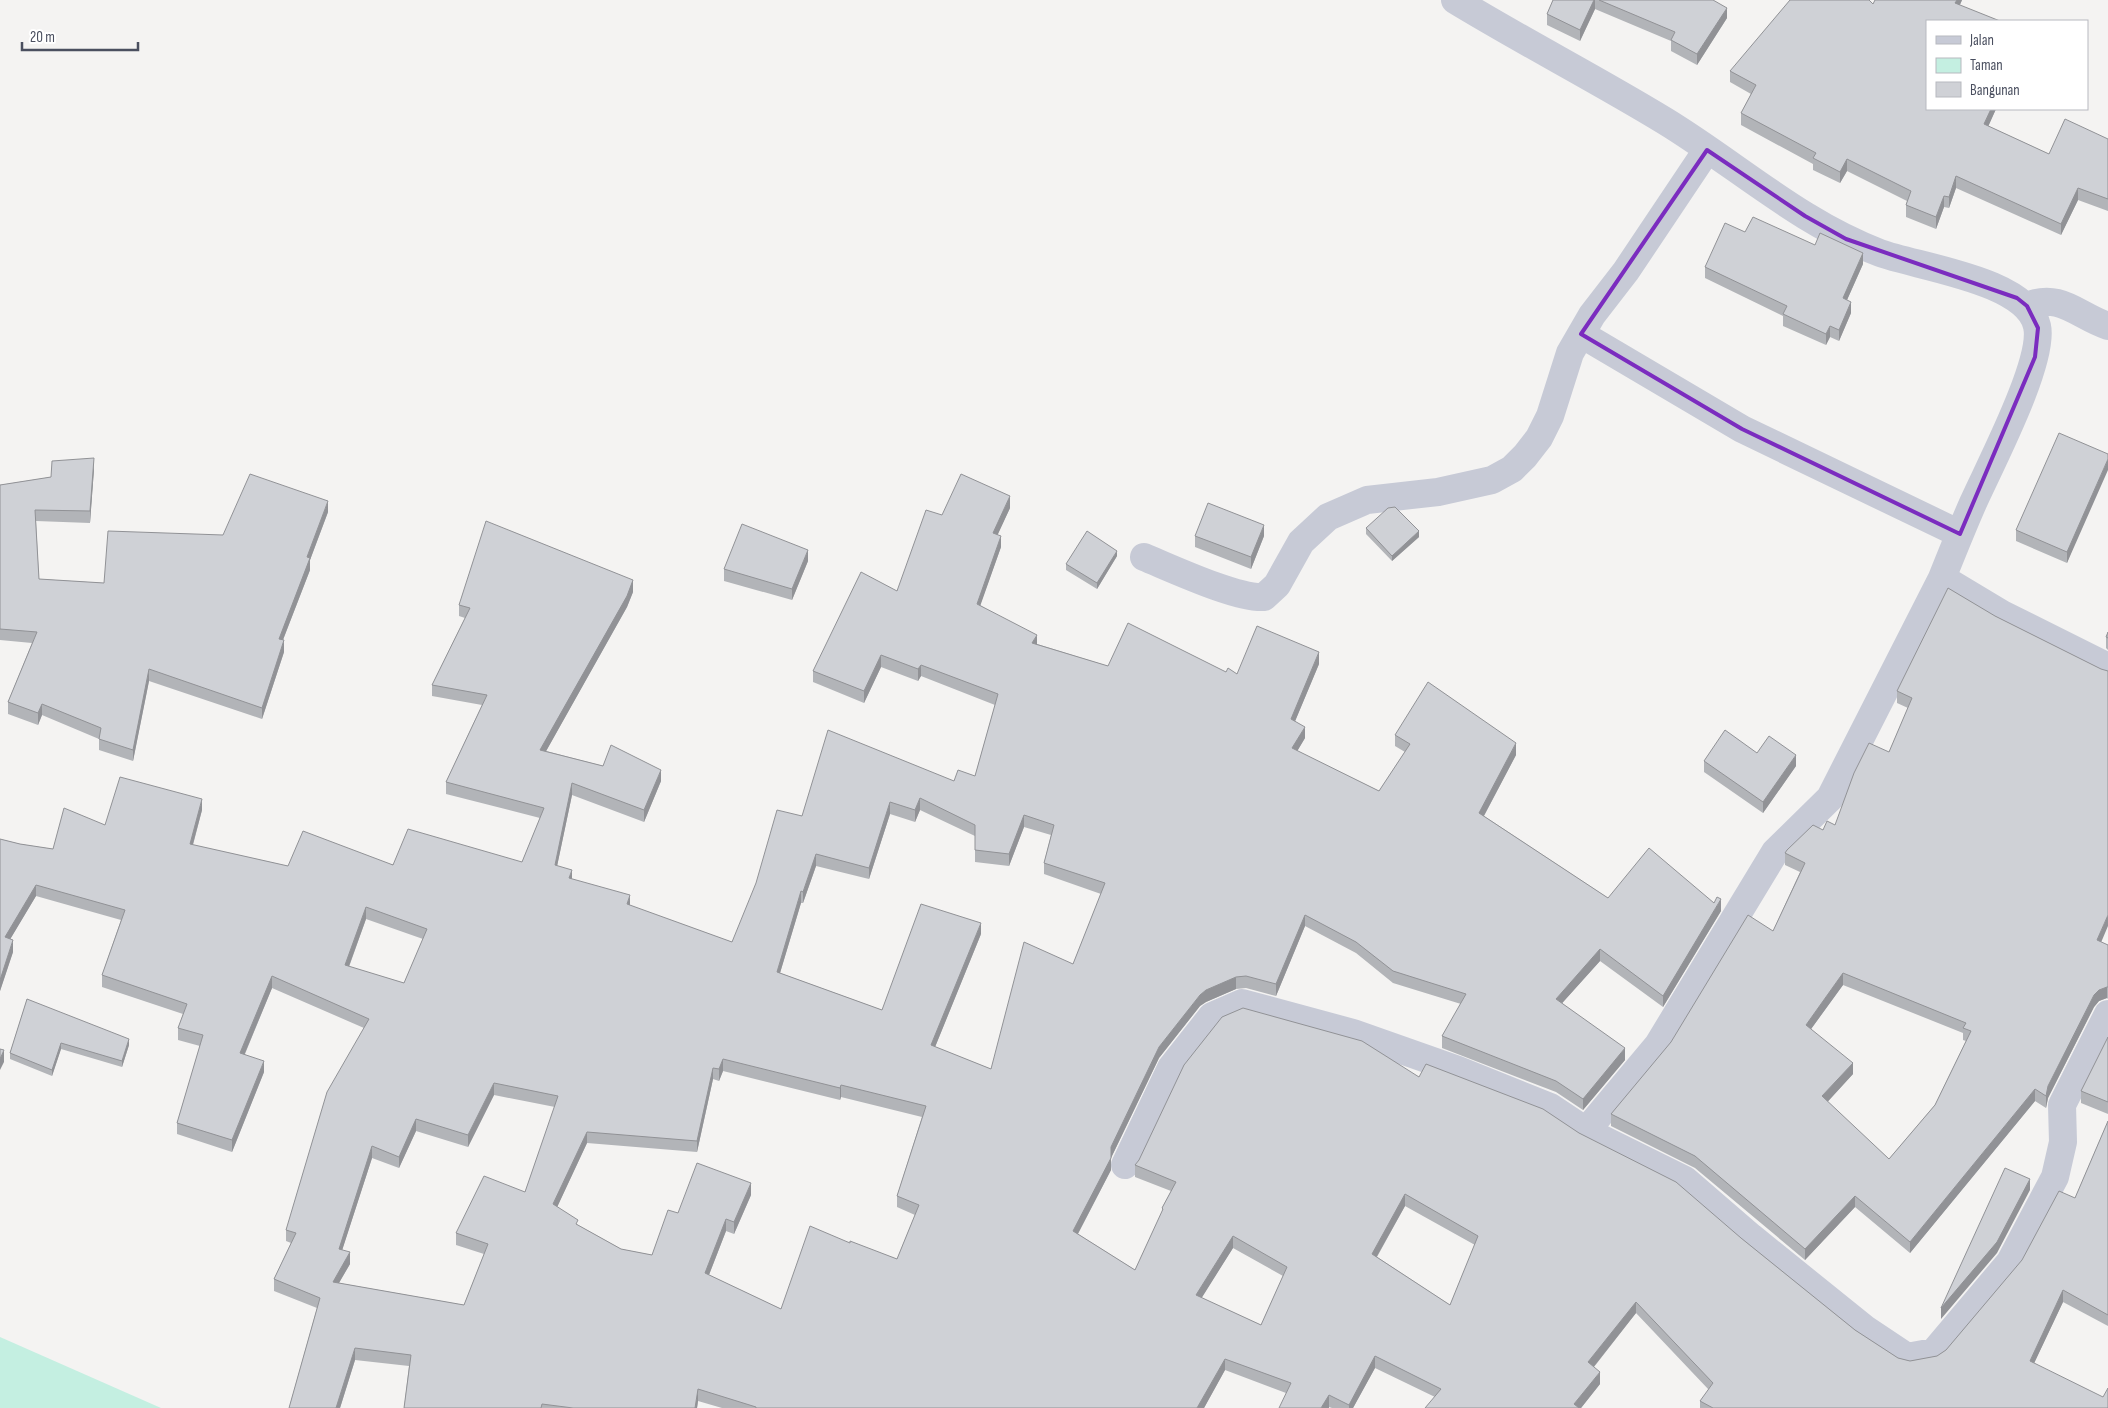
<svg xmlns="http://www.w3.org/2000/svg" width="2108" height="1408" viewBox="0 0 2108 1408" font-family="'Sofia Sans Condensed',sans-serif">
  <style>
    .green { fill: #c4efe1 }
    .lines { fill: none; stroke-linecap: round; stroke-linejoin: round }
    .minor { stroke: #c7cad6; stroke-width: 28 }
    .wall { fill: #b2b4b8; fill-rule: evenodd }
    .shaded-wall { fill: #919296 }
    .building { fill: #cfd1d6; stroke: #919296; fill-rule: evenodd }
    .marked { fill: none; stroke: #7b2cbf; stroke-width: 4; stroke-linejoin: round }
  </style>
  <rect width="100%" height="100%" fill="#f4f3f2"/>
  <path class="green" d="M 0,1337 L 161,1408 L 0,1408 Z"/>
  <g class="lines">
    <path class="minor" d="M 1455,0 C 1524,42 1596,79 1665,121 C 1737,165 1800,223 1880,253 C 1918,267 2027,280 2037,326 C 2045,361 1989,467 1973,503 C 1962,528 1952,553 1942,578 L 2002,614 L 2108,667
      M 2027,306 C 2060,292 2078,316 2108,326
      M 1581,334 L 1742,429 L 1960,534
      M 1144,557 C 1171,568 1237,599 1264,597 L 1277,585 L 1301,542 L 1328,517 L 1367,500 L 1438,492 L 1492,480 L 1512,469 L 1525,456 L 1539,438 L 1550,416 L 1570,353 L 1592,315 L 1626,271 L 1707,150
      M 1586,1131 L 1658,1045 L 1775,852 L 1830,798 L 1942,578
      M 1125,1165 L 1171,1068 L 1212,1016 L 1242,1003 L 1353,1033 L 1458,1070 L 1550,1107 L 1586,1131 L 1685,1180 L 1751,1237 L 1865,1329 L 1907,1357 L 1934,1352 L 2010,1262 L 2055,1177 L 2063,1142 L 2062,1105 L 2108,1014"/>
  </g>
  <path class="wall" d="M 1553,0 L 1713,0 L 1727,18 L 1697,65 L 1671,51 L 1671,41 L 1595,9 L 1580,41 L 1547,25 L 1547,14 Z
    M 1875,0 L 1962,0 L 1960,5 L 1927,109 L 1996,109 L 1988,126 L 2049,154 L 2108,139 L 2108,211 L 2078,200 L 2061,235 L 1956,188 L 1949,208 L 1944,207 L 1936,229 L 1906,217 L 1906,205 L 1907,201 L 1847,171 L 1840,183 L 1813,170 L 1813,164 L 1741,125 L 1741,113 L 1751,94 L 1730,82 L 1730,71 L 1873,4 Z
    M 1745,232 L 1815,245 L 1863,264 L 1847,300 L 1851,313 L 1839,341 L 1830,337 L 1826,345 L 1783,326 L 1783,316 L 1705,278 L 1705,267 Z
    M 2108,454 L 2067,563 L 2016,541 L 2016,530 Z
    M 94,469 L 90,523 L 36,521 L 39,579 L 104,583 L 223,535 L 328,512 L 310,560 L 310,570 L 283,640 L 284,652 L 262,719 L 149,681 L 133,761 L 99,750 L 99,739 L 42,715 L 38,725 L 8,714 L 8,702 L 32,643 L 0,640 L 0,485 L 51,477 Z
    M 1010,508 L 997,535 L 1001,547 L 980,605 L 1037,644 L 1108,666 L 1226,672 L 1237,674 L 1319,664 L 1295,721 L 1305,738 L 1297,751 L 1379,791 L 1405,752 L 1395,746 L 1395,735 L 1516,755 L 1484,816 L 1608,898 L 1721,911 L 1663,1007 L 1600,961 L 1562,1003 L 1625,1060 L 1583,1110 L 1556,1092 L 1442,1048 L 1442,1036 L 1461,1004 L 1393,983 L 1356,953 L 1305,926 L 1276,996 L 1246,988 L 1236,989 L 1206,1002 L 1200,1006 L 1159,1058 L 1111,1158 L 1111,1170 L 1078,1234 L 1135,1270 L 1162,1212 L 1162,1208 L 1171,1191 L 1135,1177 L 1135,1165 L 1419,1077 L 1579,1133 L 1741,1238 L 1855,1330 L 1898,1358 L 1910,1361 L 1937,1356 L 1946,1350 L 2075,1198 L 2108,1121 L 2108,1326 L 2063,1302 L 2034,1363 L 2108,1408 L 1700,1408 L 1700,1401 L 1709,1390 L 1636,1313 L 1594,1367 L 1600,1384 L 1581,1408 L 1425,1408 L 1435,1397 L 1375,1368 L 1353,1408 L 1332,1408 L 1286,1393 L 1225,1370 L 1204,1408 L 722,1408 L 698,1401 L 697,1408 L 404,1408 L 409,1366 L 355,1360 L 340,1408 L 289,1408 L 317,1308 L 274,1291 L 274,1279 L 291,1243 L 286,1241 L 286,1230 L 364,1028 L 272,988 L 245,1054 L 264,1072 L 232,1152 L 177,1134 L 177,1123 L 200,1046 L 178,1040 L 178,1028 L 183,1014 L 102,987 L 102,975 L 121,920 L 36,896 L 10,939 L 13,952 L 0,991 L 0,839 L 20,844 L 53,849 L 105,825 L 202,810 L 193,845 L 288,866 L 522,862 L 540,818 L 446,794 L 446,782 L 482,705 L 432,696 L 432,685 L 465,618 L 459,616 L 459,605 L 633,592 L 627,607 L 546,751 L 661,781 L 644,822 L 572,795 L 557,866 L 572,879 L 630,906 L 732,942 L 802,816 L 975,776 L 995,705 L 921,676 L 918,681 L 881,667 L 864,703 L 813,682 L 813,671 L 897,591 L 942,515 ZM 920,810 L 975,836 L 975,862 L 1009,866 L 1024,827 L 1051,835 L 1044,863 L 1044,874 L 1101,894 L 1073,964 L 991,1069 L 935,1047 L 981,934 L 882,1010 L 780,973 L 801,903 L 803,903 L 816,866 L 869,879 L 890,814 L 915,822 ZM 366,919 L 423,939 L 404,983 L 349,967 ZM 723,1071 L 840,1100 L 841,1097 L 922,1117 L 897,1196 L 897,1207 L 915,1215 L 897,1259 L 850,1243 L 781,1309 L 709,1275 L 726,1231 L 734,1234 L 751,1195 L 678,1213 L 652,1255 L 621,1249 L 578,1225 L 557,1207 L 587,1143 L 697,1152 L 713,1079 L 719,1081 ZM 494,1095 L 555,1107 L 525,1192 L 456,1233 L 456,1245 L 484,1254 L 464,1305 L 339,1283 L 350,1264 L 342,1250 L 372,1158 L 399,1168 L 416,1131 L 468,1147 ZM 1405,1206 L 1475,1245 L 1450,1305 L 1377,1257 ZM 1233,1248 L 1283,1276 L 1261,1325 L 1201,1298 Z
    M 1366,528 L 1419,537 L 1392,561 L 1366,534 Z
    M 1195,536 L 1264,536 L 1251,569 L 1195,547 Z
    M 1117,556 L 1097,589 L 1066,570 L 1066,564 Z
    M 808,561 L 792,600 L 724,581 L 724,569 Z
    M 1995,616 L 2101,669 L 2101,942 L 2108,945 L 2108,999 L 2107,998 L 2099,1001 L 2094,1007 L 2048,1098 L 2046,1108 L 2035,1101 L 1910,1253 L 1855,1207 L 1805,1260 L 1695,1168 L 1611,1126 L 1611,1114 L 1773,931 L 1800,872 L 1785,865 L 1785,853 L 1823,830 L 1835,825 L 1889,752 L 1908,708 L 1897,703 L 1897,691 ZM 1843,985 L 1963,1033 L 1963,1040 L 1966,1041 L 1935,1105 L 1889,1159 L 1827,1102 L 1853,1074 L 1811,1029 Z
    M 2108,632 L 2108,650 L 2106,648 L 2106,637 Z
    M 1704,761 L 1796,766 L 1763,813 L 1704,772 Z
    M 27,999 L 129,1045 L 122,1067 L 61,1049 L 52,1076 L 10,1059 L 10,1053 Z
    M 2108,1037 L 2108,1114 L 2081,1103 L 2081,1091 Z"/>
  <path class="shaded-wall" d="M 1594,0 L 1595,0 L 1595,9 L 1580,41 L 1580,30 Z
    M 1957,0 L 1962,0 L 1955,15 L 1955,3 Z
    M 1727,8 L 1727,18 L 1697,65 L 1697,54 Z
    M 1991,109 L 1996,109 L 1984,136 L 1984,124 Z
    M 1847,159 L 1847,171 L 1840,183 L 1840,172 Z
    M 1956,176 L 1956,188 L 1949,208 L 1949,197 Z
    M 2078,188 L 2078,200 L 2061,235 L 2061,224 Z
    M 1944,196 L 1944,207 L 1936,229 L 1936,217 Z
    M 1863,253 L 1863,264 L 1843,309 L 1843,298 Z
    M 1851,302 L 1851,313 L 1839,341 L 1839,330 Z
    M 1830,326 L 1830,337 L 1826,345 L 1826,334 Z
    M 94,458 L 94,469 L 90,523 L 90,511 Z
    M 2108,459 L 2108,470 L 2067,563 L 2067,552 Z
    M 1010,496 L 1010,508 L 993,545 L 993,533 Z
    M 328,501 L 328,512 L 310,560 L 310,570 L 279,650 L 279,639 L 307,557 Z
    M 1264,525 L 1264,536 L 1251,569 L 1251,557 Z
    M 1419,531 L 1419,537 L 1392,561 L 1392,556 Z
    M 1001,536 L 1001,547 L 977,615 L 977,604 Z
    M 808,550 L 808,561 L 792,600 L 792,589 Z
    M 1117,551 L 1117,556 L 1097,589 L 1097,583 Z
    M 633,580 L 633,592 L 627,607 L 540,762 L 540,750 Z
    M 1037,635 L 1037,647 L 1032,643 Z
    M 284,640 L 284,652 L 262,719 L 262,708 Z
    M 1319,652 L 1319,664 L 1291,731 L 1291,719 Z
    M 881,655 L 881,667 L 864,703 L 864,691 Z
    M 921,665 L 921,676 L 918,681 L 918,669 Z
    M 149,669 L 149,681 L 133,761 L 133,750 Z
    M 42,704 L 42,715 L 38,725 L 38,713 Z
    M 1305,727 L 1305,738 L 1292,760 L 1292,748 Z
    M 1516,743 L 1516,755 L 1479,825 L 1479,813 Z
    M 1796,755 L 1796,766 L 1763,813 L 1763,802 Z
    M 661,770 L 661,781 L 644,822 L 644,810 Z
    M 572,783 L 572,795 L 555,876 L 555,865 Z
    M 920,798 L 920,810 L 915,822 L 915,810 Z
    M 202,799 L 202,810 L 190,855 L 190,844 Z
    M 890,802 L 890,814 L 869,879 L 869,868 Z
    M 1024,815 L 1024,827 L 1009,866 L 1009,854 Z
    M 816,854 L 816,866 L 803,903 L 803,892 Z
    M 572,870 L 572,882 L 569,878 Z
    M 36,885 L 36,896 L 5,948 L 5,937 Z
    M 801,891 L 801,903 L 777,983 L 777,972 Z
    M 630,895 L 630,907 L 627,904 Z
    M 1721,899 L 1721,911 L 1663,1007 L 1663,996 Z
    M 366,907 L 366,919 L 345,977 L 345,965 Z
    M 1305,915 L 1305,926 L 1276,996 L 1276,984 Z
    M 2108,915 L 2108,926 L 2097,952 L 2097,940 Z
    M 981,923 L 981,934 L 931,1057 L 931,1045 Z
    M 13,940 L 13,952 L 0,991 L 0,980 Z
    M 1600,949 L 1600,961 L 1556,1010 L 1556,999 Z
    M 1843,973 L 1843,985 L 1806,1036 L 1806,1025 Z
    M 272,976 L 272,988 L 240,1065 L 240,1053 Z
    M 1236,977 L 1236,989 L 1206,1002 L 1200,1006 L 1159,1058 L 1111,1158 L 1111,1170 L 1073,1243 L 1073,1231 L 1111,1147 L 1159,1047 L 1200,995 L 1206,990 Z
    M 2107,987 L 2107,998 L 2099,1001 L 2094,1007 L 2048,1098 L 2046,1108 L 2046,1096 L 2048,1086 L 2094,995 L 2099,990 Z
    M 129,1039 L 129,1045 L 122,1067 L 122,1061 Z
    M 61,1043 L 61,1049 L 52,1076 L 52,1070 Z
    M 1625,1048 L 1625,1060 L 1583,1110 L 1583,1099 Z
    M 4,1050 L 4,1062 L 0,1070 L 0,1059 Z
    M 723,1059 L 723,1071 L 719,1081 L 719,1069 Z
    M 264,1061 L 264,1072 L 232,1152 L 232,1140 Z
    M 1853,1063 L 1853,1074 L 1822,1108 L 1822,1096 Z
    M 713,1068 L 713,1079 L 697,1152 L 697,1141 Z
    M 494,1083 L 494,1095 L 468,1147 L 468,1135 Z
    M 841,1085 L 841,1097 L 840,1100 L 840,1088 Z
    M 2035,1089 L 2035,1101 L 1910,1253 L 1910,1242 Z
    M 416,1119 L 416,1131 L 399,1168 L 399,1157 Z
    M 587,1132 L 587,1143 L 553,1216 L 553,1204 Z
    M 372,1146 L 372,1158 L 339,1260 L 339,1249 Z
    M 2030,1179 L 2030,1190 L 1997,1253 L 1941,1319 L 1941,1308 Z
    M 751,1183 L 751,1195 L 734,1234 L 734,1222 Z
    M 1405,1194 L 1405,1206 L 1372,1265 L 1372,1254 Z
    M 1855,1196 L 1855,1207 L 1805,1260 L 1805,1249 Z
    M 726,1219 L 726,1231 L 705,1285 L 705,1273 Z
    M 1233,1236 L 1233,1248 L 1196,1307 L 1196,1295 Z
    M 350,1252 L 350,1264 L 333,1293 L 333,1282 Z
    M 2063,1290 L 2063,1302 L 2030,1372 L 2030,1361 Z
    M 1636,1302 L 1636,1313 L 1588,1374 L 1588,1362 Z
    M 355,1348 L 355,1360 L 340,1408 L 336,1408 Z
    M 1375,1356 L 1375,1368 L 1353,1408 L 1349,1408 L 1349,1405 Z
    M 1225,1359 L 1225,1370 L 1204,1408 L 1197,1408 Z
    M 1600,1372 L 1600,1384 L 1581,1408 L 1574,1408 L 1574,1404 Z
    M 698,1389 L 698,1401 L 697,1408 L 695,1408 Z
    M 1329,1395 L 1329,1408 L 1321,1408 Z"/>
  <path class="building" d="M 1553,0 L 1594,0 L 1580,30 L 1547,14 Z
    M 1599,0 L 1713,0 L 1727,8 L 1697,54 L 1671,40 L 1675,32 Z
    M 1790,0 L 1869,0 L 1873,4 L 1875,0 L 1957,0 L 1955,3 L 2000,21 L 1927,21 L 1927,109 L 1991,109 L 1984,124 L 2049,154 L 2065,119 L 2108,139 L 2108,199 L 2078,188 L 2061,224 L 1956,176 L 1949,197 L 1944,196 L 1936,217 L 1906,205 L 1911,191 L 1847,159 L 1840,172 L 1813,158 L 1816,153 L 1741,113 L 1756,85 L 1730,71 Z
    M 1753,217 L 1815,245 L 1820,233 L 1863,253 L 1843,298 L 1851,302 L 1839,330 L 1830,326 L 1826,334 L 1783,314 L 1787,306 L 1705,267 L 1725,223 L 1745,232 Z
    M 2059,433 L 2108,454 L 2108,459 L 2067,552 L 2016,530 Z
    M 94,458 L 90,511 L 35,510 L 39,579 L 104,583 L 108,531 L 223,535 L 250,474 L 328,501 L 307,557 L 310,558 L 279,639 L 284,640 L 262,708 L 149,669 L 133,750 L 99,739 L 101,728 L 42,704 L 38,713 L 8,702 L 37,632 L 0,629 L 0,485 L 51,477 L 52,461 Z
    M 961,474 L 1010,496 L 993,533 L 1001,536 L 977,604 L 1037,635 L 1032,643 L 1108,666 L 1128,623 L 1226,672 L 1228,668 L 1237,674 L 1257,626 L 1319,652 L 1291,719 L 1305,727 L 1292,748 L 1379,791 L 1410,744 L 1395,735 L 1428,682 L 1516,743 L 1479,813 L 1608,898 L 1649,848 L 1714,903 L 1717,897 L 1721,899 L 1663,996 L 1600,949 L 1556,999 L 1625,1048 L 1583,1099 L 1556,1081 L 1442,1036 L 1466,994 L 1393,971 L 1356,942 L 1305,915 L 1276,984 L 1246,976 L 1236,977 L 1206,990 L 1200,995 L 1159,1047 L 1111,1147 L 1111,1158 L 1073,1231 L 1135,1270 L 1163,1209 L 1162,1208 L 1176,1182 L 1135,1165 L 1139,1160 L 1184,1065 L 1222,1017 L 1243,1008 L 1362,1041 L 1419,1077 L 1426,1064 L 1543,1109 L 1579,1133 L 1676,1182 L 1741,1238 L 1855,1330 L 1898,1358 L 1910,1361 L 1937,1356 L 1946,1350 L 2022,1260 L 2059,1191 L 2075,1198 L 2108,1121 L 2108,1315 L 2063,1290 L 2030,1361 L 2103,1397 L 2108,1388 L 2108,1408 L 1713,1408 L 1700,1401 L 1713,1383 L 1636,1302 L 1588,1362 L 1600,1372 L 1574,1404 L 1579,1408 L 1425,1408 L 1441,1389 L 1375,1356 L 1349,1405 L 1329,1395 L 1321,1408 L 1279,1408 L 1291,1383 L 1225,1359 L 1197,1408 L 756,1408 L 756,1407 L 698,1389 L 695,1408 L 573,1408 L 542,1404 L 541,1408 L 404,1408 L 411,1355 L 355,1348 L 336,1408 L 289,1408 L 320,1298 L 274,1279 L 296,1233 L 286,1230 L 327,1092 L 369,1019 L 272,976 L 240,1053 L 264,1061 L 232,1140 L 177,1123 L 203,1035 L 178,1028 L 187,1004 L 102,975 L 125,910 L 36,885 L 5,937 L 13,940 L 0,980 L 0,839 L 20,844 L 53,849 L 64,808 L 105,825 L 120,777 L 202,799 L 190,844 L 288,866 L 303,831 L 393,865 L 408,829 L 522,862 L 544,808 L 446,782 L 487,695 L 432,685 L 470,608 L 459,605 L 486,521 L 633,580 L 627,596 L 540,750 L 603,766 L 611,745 L 661,770 L 644,810 L 572,783 L 555,865 L 572,870 L 569,878 L 630,895 L 627,904 L 732,942 L 756,883 L 777,810 L 802,816 L 828,730 L 954,781 L 958,770 L 975,776 L 998,694 L 921,665 L 918,669 L 881,655 L 864,691 L 813,671 L 861,572 L 897,591 L 926,510 L 942,515 ZM 920,798 L 975,825 L 975,850 L 1009,854 L 1024,815 L 1054,825 L 1044,863 L 1105,883 L 1073,964 L 1024,942 L 991,1069 L 931,1045 L 981,923 L 921,904 L 882,1010 L 777,972 L 801,891 L 803,892 L 816,854 L 869,868 L 890,802 L 915,810 ZM 366,907 L 427,929 L 404,983 L 345,965 ZM 723,1059 L 840,1088 L 841,1085 L 926,1106 L 897,1196 L 919,1205 L 897,1259 L 850,1241 L 850,1243 L 810,1226 L 781,1309 L 705,1273 L 726,1219 L 734,1222 L 751,1183 L 697,1163 L 678,1213 L 668,1210 L 652,1255 L 621,1249 L 576,1224 L 578,1220 L 553,1204 L 587,1132 L 697,1141 L 713,1068 L 719,1069 ZM 494,1083 L 558,1096 L 525,1192 L 484,1176 L 456,1233 L 488,1244 L 464,1305 L 333,1282 L 350,1252 L 339,1249 L 372,1146 L 399,1157 L 416,1119 L 468,1135 ZM 1405,1194 L 1478,1236 L 1450,1305 L 1372,1254 ZM 1233,1236 L 1287,1267 L 1261,1325 L 1196,1295 Z
    M 1208,503 L 1264,525 L 1251,557 L 1195,536 Z
    M 1395,507 L 1419,531 L 1392,556 L 1366,528 L 1388,508 Z
    M 742,524 L 808,550 L 792,589 L 724,569 Z
    M 1087,531 L 1117,551 L 1097,583 L 1066,564 Z
    M 1948,588 L 1995,616 L 2101,669 L 2108,671 L 2108,915 L 2097,940 L 2108,945 L 2108,987 L 2107,987 L 2099,990 L 2094,995 L 2048,1086 L 2046,1096 L 2035,1089 L 1910,1242 L 1855,1196 L 1805,1249 L 1695,1156 L 1611,1114 L 1671,1042 L 1748,915 L 1773,931 L 1805,863 L 1785,853 L 1787,850 L 1813,825 L 1823,830 L 1827,821 L 1835,825 L 1854,773 L 1869,743 L 1889,752 L 1912,698 L 1897,691 ZM 1843,973 L 1966,1023 L 1963,1028 L 1971,1031 L 1935,1105 L 1889,1159 L 1822,1096 L 1853,1063 L 1806,1025 Z
    M 2108,632 L 2108,638 L 2106,637 Z
    M 1725,730 L 1757,753 L 1769,736 L 1796,755 L 1763,802 L 1704,761 Z
    M 27,999 L 129,1039 L 122,1061 L 61,1043 L 52,1070 L 10,1053 Z
    M 2108,1037 L 2108,1102 L 2081,1091 Z
    M 0,1049 L 4,1050 L 0,1059 Z
    M 2005,1168 L 2030,1179 L 1997,1242 L 1941,1308 Z"/>
  <path class="marked" d="M 1707,150 L 1805,216 L 1846,239 L 2017,298 L 2027,306 L 2038,328 L 2035,357 L 1960,534 L 1742,429 L 1581,334 Z"/>
  <rect x="1926" y="20" width="162" height="90" fill="#ffffff" stroke="#b7b9bf"/>
  <rect x="1936" y="36" width="25" height="8" fill="#c7cad6" stroke="#b7b9bf"/>
  <text x="1970" y="45" font-size="15" fill="#4a4f5f">Jalan</text>
  <rect x="1936" y="58" width="25" height="15" fill="#c4efe1" stroke="#b7b9bf"/>
  <text x="1970" y="70" font-size="15" fill="#4a4f5f">Taman</text>
  <rect x="1936" y="82" width="25" height="15" fill="#cfd1d6" stroke="#b7b9bf"/>
  <text x="1970" y="95" font-size="15" fill="#4a4f5f">Bangunan</text>
  <path d="M22 42v8h116v-8" fill="none" stroke="#4a4f5f" stroke-width="2.5"/>
  <text x="30" y="42" font-size="15" fill="#4a4f5f" stroke="#ffffff" stroke-width="4" paint-order="stroke">20 m</text>
</svg>
